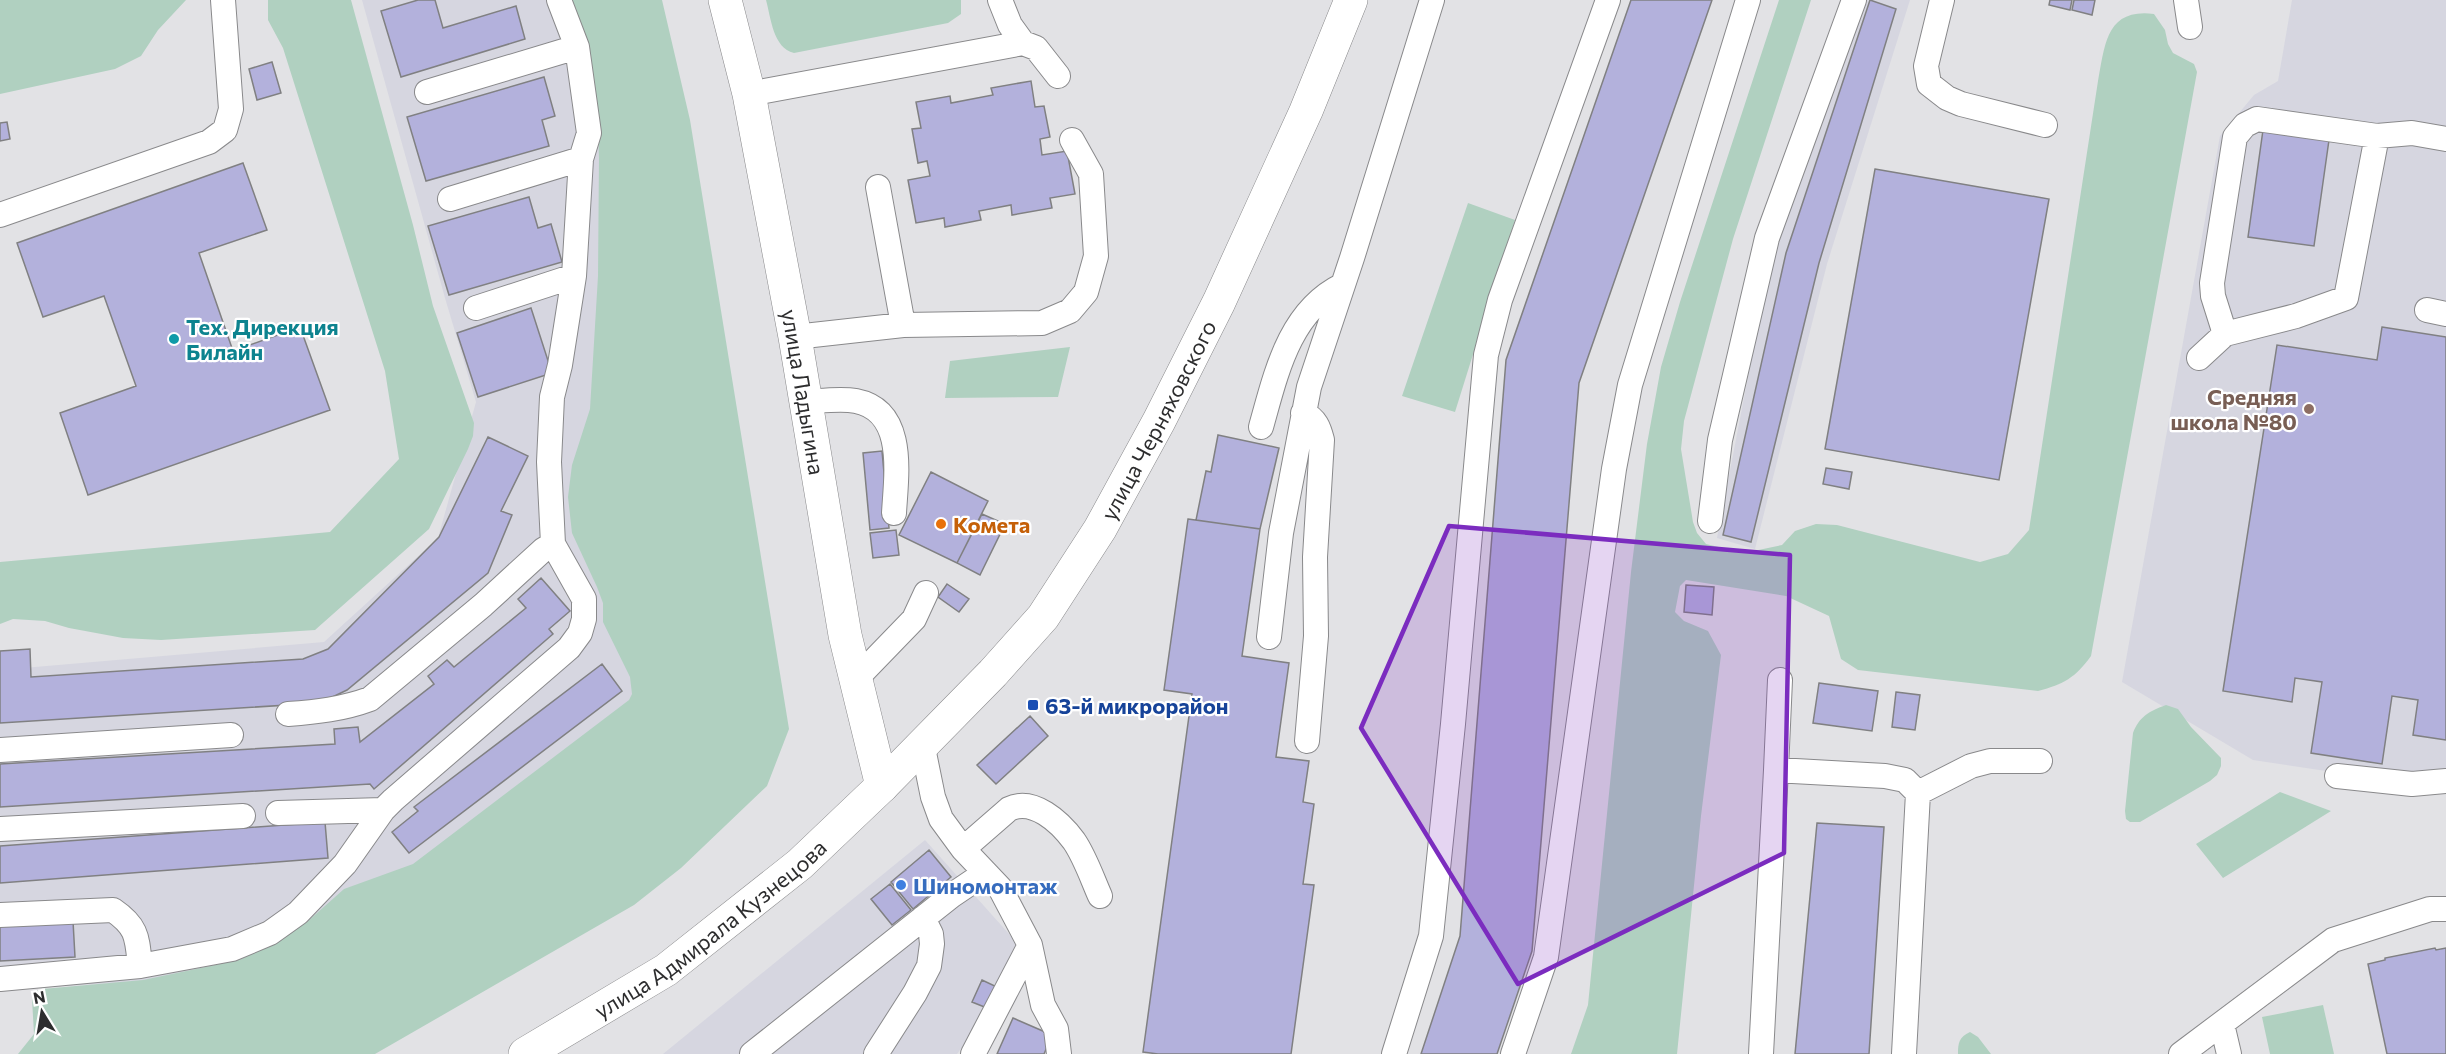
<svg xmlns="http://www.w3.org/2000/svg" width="2446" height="1054" viewBox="0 0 2446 1054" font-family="Commissioner,sans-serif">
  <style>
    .built { fill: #d6d6e0 }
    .green { fill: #b0d0c0 }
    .building { fill: #b3b1dc; stroke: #808082; stroke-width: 1.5 }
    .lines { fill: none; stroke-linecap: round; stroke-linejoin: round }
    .lane-casing { stroke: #89898b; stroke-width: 26 }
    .secondary-casing { stroke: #89898b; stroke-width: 34 }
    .lane { stroke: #fff; stroke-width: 24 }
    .secondary { stroke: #fff; stroke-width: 33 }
    .marked { fill: #7b2cbf; fill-opacity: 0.2; stroke: #7b2cbf; stroke-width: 4.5; stroke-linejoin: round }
    .culture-dot { fill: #0f9aa8; stroke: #fff; stroke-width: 2 }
    .education-dot { fill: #8d6e63; stroke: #fff; stroke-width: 2 }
    .food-dot { fill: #e8710a; stroke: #fff; stroke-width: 2 }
    .transit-dot { fill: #1a4fb4; stroke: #fff; stroke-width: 2 }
    .shop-dot { fill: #3f7fe0; stroke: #fff; stroke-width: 2 }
    .labels { text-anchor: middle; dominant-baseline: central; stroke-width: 4.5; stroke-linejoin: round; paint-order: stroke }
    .culture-label { font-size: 22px; font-weight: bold; fill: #0d838f; stroke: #fff; text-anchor: start }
    .street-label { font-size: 22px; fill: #2d2d2e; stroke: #fff }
    .education-label { font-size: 22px; font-weight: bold; fill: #785e54; stroke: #fff; text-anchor: end }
    .food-label { font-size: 22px; font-weight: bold; fill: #c56008; stroke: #fff; text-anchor: start }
    .transit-label { font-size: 22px; font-weight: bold; fill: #164399; stroke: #fff; text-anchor: start }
    .shop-label { font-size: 22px; font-weight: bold; fill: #366cbe; stroke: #fff; text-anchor: start }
  </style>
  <rect width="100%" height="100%" fill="#e2e2e5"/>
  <path class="built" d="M 362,0 L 604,0 L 694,732 L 506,871 L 197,978 L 0,990 L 0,670 L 324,642 L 438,538 L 476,402 L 445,298 Z
    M 1864,0 L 1910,0 L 1827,264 L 1755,549 L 1717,538 L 1774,242 Z
    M 2292,0 L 2446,0 L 2446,789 L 2253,760 L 2122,682 L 2220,136 L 2254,95 L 2278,81 Z
    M 925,840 L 1018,944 L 989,1010 L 957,1054 L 663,1054 Z"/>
  <path class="green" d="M 0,0 L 186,0 L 158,30 L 141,56 L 115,69 L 0,94 Z
    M 268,0 L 351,0 L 413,225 L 433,306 L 474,423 L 473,436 L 468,449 L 429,529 L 315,630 L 161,640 L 123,638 L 69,628 L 45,621 L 13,619 L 0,624 L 0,562 L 330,532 L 399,459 L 385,371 L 283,48 L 268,20 Z
    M 570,0 L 662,0 L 690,120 L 789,729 L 767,786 L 681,868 L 634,905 L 375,1054 L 18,1054 L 34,1034 L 32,999 L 34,992 L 42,989 L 143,980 L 239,960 L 278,942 L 308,921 L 344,889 L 413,864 L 629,700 L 632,694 L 630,677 L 603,622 L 603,603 L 597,587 L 572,533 L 568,497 L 572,465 L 590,409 L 598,276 L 599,158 L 598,132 Z
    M 766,0 L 961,0 L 961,14 L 948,23 L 794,53 C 773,48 771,18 766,0 Z
    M 1779,0 L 1811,0 L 1733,239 L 1684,421 L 1681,449 L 1693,522 L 1697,533 L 1706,544 L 1744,553 L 1782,545 L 1795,531 L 1816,524 L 1837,525 L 1980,562 L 2008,554 L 2029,530 L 2098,81 C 2105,45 2106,8 2154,14 L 2165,30 L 2168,44 L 2173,53 L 2194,64 L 2197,72 L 2091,656 C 2075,678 2064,684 2038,691 L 1858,670 L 1841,659 L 1829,616 L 1786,596 L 1686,580 L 1680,586 L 1675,612 L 1684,621 L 1708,631 L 1721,655 L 1701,816 L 1677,1054 L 1571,1054 L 1588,1005 L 1631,572 L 1647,444 L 1661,367 L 1680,302 Z
    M 1468,203 L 1515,220 L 1455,412 L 1402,396 Z
    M 1070,347 L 1058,397 L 945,398 L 950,361 Z
    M 2166,705 L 2178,709 L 2191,727 L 2221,758 L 2221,766 L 2217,775 L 2210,781 L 2140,822 L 2130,822 L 2126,819 L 2125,811 L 2133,733 C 2139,717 2149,711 2166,705 Z
    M 2280,792 L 2331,811 L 2223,878 L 2196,844 Z
    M 2323,1005 L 2334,1054 L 2270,1054 L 2262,1017 Z
    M 1970,1032 L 1978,1037 L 1991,1054 L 1958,1054 C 1958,1043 1959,1037 1970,1032 Z"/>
  <path class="building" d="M 418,0 L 435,0 L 443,28 L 516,6 L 525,39 L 401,77 L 381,11 Z
    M 1631,0 L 1712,0 L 1579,383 L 1532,951 L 1497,1054 L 1421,1054 L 1460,936 L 1506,360 Z
    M 1870,0 L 1896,9 L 1819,263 L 1751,542 L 1723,535 L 1786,253 Z
    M 2050,0 L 2072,0 L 2070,10 L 2049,5 Z
    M 2074,0 L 2095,0 L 2092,15 L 2072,10 Z
    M 272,62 L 281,93 L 257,100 L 249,69 Z
    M 544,77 L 555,116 L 542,120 L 549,146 L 426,181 L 407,117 Z
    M 1031,81 L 1035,107 L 1044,106 L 1050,137 L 1040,139 L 1042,155 L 1067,151 L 1075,194 L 1050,198 L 1052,208 L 1012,215 L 1011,205 L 979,211 L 981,220 L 945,227 L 944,218 L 916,223 L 908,180 L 930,176 L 927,161 L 918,163 L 912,129 L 921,128 L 916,102 L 950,96 L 951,103 L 993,95 L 991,88 Z
    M 7,122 L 10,139 L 0,141 L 0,123 Z
    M 2263,130 L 2329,140 L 2314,246 L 2248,237 Z
    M 243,163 L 267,230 L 199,253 L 233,351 L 300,327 L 330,410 L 88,495 L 60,413 L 136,386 L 104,296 L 43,317 L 17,243 Z
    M 1875,169 L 2049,199 L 1999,480 L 1825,449 Z
    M 529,197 L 538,228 L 551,224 L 562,262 L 449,295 L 428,226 Z
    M 531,308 L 552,373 L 478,397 L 457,333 Z
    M 2382,327 L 2446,337 L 2446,740 L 2413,735 L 2418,700 L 2392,696 L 2382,764 L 2311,753 L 2322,682 L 2295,678 L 2292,702 L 2223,691 L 2277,345 L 2377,360 Z
    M 1218,435 L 1279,448 L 1260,529 L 1196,520 L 1206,471 L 1211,472 Z
    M 488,437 L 528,456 L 501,511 L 512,515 L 488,573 L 347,690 L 320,703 L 0,723 L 0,651 L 30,649 L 31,677 L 303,659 L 328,649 L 439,537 Z
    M 882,451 L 889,528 L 870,530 L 863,453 Z
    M 1826,468 L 1852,472 L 1849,489 L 1823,484 Z
    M 931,472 L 988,501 L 957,563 L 899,535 Z
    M 982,514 L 1005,524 L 980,575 L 957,563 Z
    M 1188,519 L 1260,529 L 1242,656 L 1289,663 L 1276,757 L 1309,761 L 1303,802 L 1314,804 L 1303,884 L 1314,885 L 1291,1054 L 1158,1054 L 1143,1052 L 1192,694 L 1164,690 Z
    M 896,530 L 899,555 L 873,558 L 870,533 Z
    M 541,578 L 570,611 L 549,629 L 553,634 L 374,789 L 370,784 L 0,807 L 0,764 L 335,744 L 334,729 L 358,727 L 360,742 L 434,684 L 428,676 L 447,660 L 454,667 L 526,608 L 518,599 Z
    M 947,584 L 969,599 L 959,612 L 938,597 Z
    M 1686,585 L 1714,587 L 1712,615 L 1684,612 Z
    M 602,664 L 622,691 L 409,853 L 392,832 L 418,811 L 414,807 Z
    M 1819,683 L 1878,691 L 1872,731 L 1813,723 Z
    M 1896,692 L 1920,695 L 1915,730 L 1892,727 Z
    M 1030,716 L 1048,736 L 996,784 L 977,765 Z
    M 325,822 L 328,858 L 0,883 L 0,846 Z
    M 1817,823 L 1884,827 L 1869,1054 L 1795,1054 Z
    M 929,850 L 951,877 L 913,909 L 891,882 Z
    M 890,884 L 911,910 L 892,925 L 871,899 Z
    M 73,921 L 75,957 L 0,961 L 0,925 Z
    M 2435,948 L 2436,950 L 2446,948 L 2446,1054 L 2387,1054 L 2368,964 L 2385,960 L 2385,958 Z
    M 982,980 L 997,987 L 987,1008 L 972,1002 Z
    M 1013,1018 L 1052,1035 L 1044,1054 L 997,1054 Z"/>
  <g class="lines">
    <defs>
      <path id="lane" d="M 1942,0 L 1926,66 L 1929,84 L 1947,98 L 1961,104 L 2045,125
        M 2186,0 L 2190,27
        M 1023,43 L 1036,48 L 1058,76
        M 427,92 L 577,47
        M 749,94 L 1023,43 L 1010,25 L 1000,0
        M 878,187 L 903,325
        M 450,199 L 581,159
        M 0,215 L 209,142 L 225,130 L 231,109 L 223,0
        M 476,308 L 574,276
        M 2427,310 L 2446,314
        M 2225,334 L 2213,296 L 2212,283 L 2235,137 L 2245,125 L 2257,119 L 2377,136 L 2412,133 L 2446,139
        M 795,337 L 903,325 L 1042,323 L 1070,311 L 1086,292 L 1096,256 L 1091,174 L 1072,140
        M 2199,358 L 2225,334 L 2296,316 L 2346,298 L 2377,136
        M 805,402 C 822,401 840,398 856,401 C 907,411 896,476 894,513
        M 1303,413 C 1316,419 1319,428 1322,440 L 1315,557 L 1316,636 L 1307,741
        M 1261,427 C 1276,374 1289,311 1343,285
        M 1710,521 L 1720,440 L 1767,238 L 1854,0
        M 1269,637 L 1281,533 L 1309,387 L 1352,258 L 1432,0
        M 855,680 L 914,619 L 926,593
        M 288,714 C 316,712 343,709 370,699 L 483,605 L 543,550 L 553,544
        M 922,743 L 933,797 L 941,819 L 963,849 L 1000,888 L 1030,945 L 1043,1005 L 1056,1029 L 1059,1054
        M 0,750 L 231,735
        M 1776,770 L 1780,680
        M 2337,776 L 2412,784 L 2446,781
        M 278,813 L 383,810
        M 0,829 L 243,816
        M 963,849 L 1009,809 C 1033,797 1060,822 1074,841 C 1085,857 1092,878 1100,896
        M 0,915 L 113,910 C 138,927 137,938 140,966
        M 0,979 L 140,966 L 232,949 L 270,933 L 298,913 L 345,864 L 383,810 L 393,800 L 569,648 L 580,633 L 584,619 L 584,599 L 553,544 L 549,462 L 552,397 L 560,365 L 574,276 L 581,159 L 589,133 L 577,47 L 559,0
        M 2222,1024 L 2229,1054
        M 752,1054 L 951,896 L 985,873
        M 876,1054 L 915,993 L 929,966 L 932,944 L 931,934 L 923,918
        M 973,1054 L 1030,945
        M 1394,1054 L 1431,936 L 1453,724 L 1486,355 L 1500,300 L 1608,0
        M 1513,1054 L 1546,957 L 1614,469 L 1630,385 L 1748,0
        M 1761,1054 L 1776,770 L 1885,776 L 1905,780 L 1918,793
        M 1904,1054 L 1918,793 L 1971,766 L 1990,761 L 2040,761
        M 2181,1054 L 2333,940 L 2430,909 L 2446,909"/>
      <g id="secondary">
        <path id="s1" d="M 725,0 L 749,94 L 795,337 L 845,635 L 882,786"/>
        <path id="s2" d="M 525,1054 L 666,970 L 800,864 L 882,786 L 993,673 L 1043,617 L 1100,529 L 1159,421 L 1219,302 L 1306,111 L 1351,0"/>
      </g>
    </defs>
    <use href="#lane" class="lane-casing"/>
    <use href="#secondary" class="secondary-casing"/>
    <use href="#lane" class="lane"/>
    <use href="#secondary" class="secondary"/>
  </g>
  <path class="marked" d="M 1449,526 L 1790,555 L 1784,853 L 1518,984 L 1361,728 Z"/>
  <circle class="culture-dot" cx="174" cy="339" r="6"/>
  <circle class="education-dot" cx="2309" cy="409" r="6"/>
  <circle class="food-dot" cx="941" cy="524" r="6"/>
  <rect class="transit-dot" x="1027" y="699" width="12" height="12" rx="3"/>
  <circle class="shop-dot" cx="901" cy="885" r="6"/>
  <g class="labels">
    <g class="culture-label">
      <text x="186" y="326">Тех. Дирекция<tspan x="186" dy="25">Билайн</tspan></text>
    </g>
    <g class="street-label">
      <text stroke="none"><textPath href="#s1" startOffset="400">улица Ладыгина</textPath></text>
      <text stroke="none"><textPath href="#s2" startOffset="910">улица Черняховского</textPath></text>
      <text stroke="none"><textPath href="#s2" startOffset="224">улица Адмирала Кузнецова</textPath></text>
    </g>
    <g class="education-label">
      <text x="2297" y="396">Средняя<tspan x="2297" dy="25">школа №80</tspan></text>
    </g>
    <g class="food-label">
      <text x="953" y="524">Комета</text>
    </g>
    <g class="transit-label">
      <text x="1045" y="705">63-й микрорайон</text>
    </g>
    <g class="shop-label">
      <text x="913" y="885">Шиномонтаж</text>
    </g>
  </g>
  <g transform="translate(42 1012) rotate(349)" stroke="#ffffff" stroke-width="4.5" paint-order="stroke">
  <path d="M0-4.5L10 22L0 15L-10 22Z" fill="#2d2d2e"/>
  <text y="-9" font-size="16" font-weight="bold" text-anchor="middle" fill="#2d2d2e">N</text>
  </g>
</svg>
